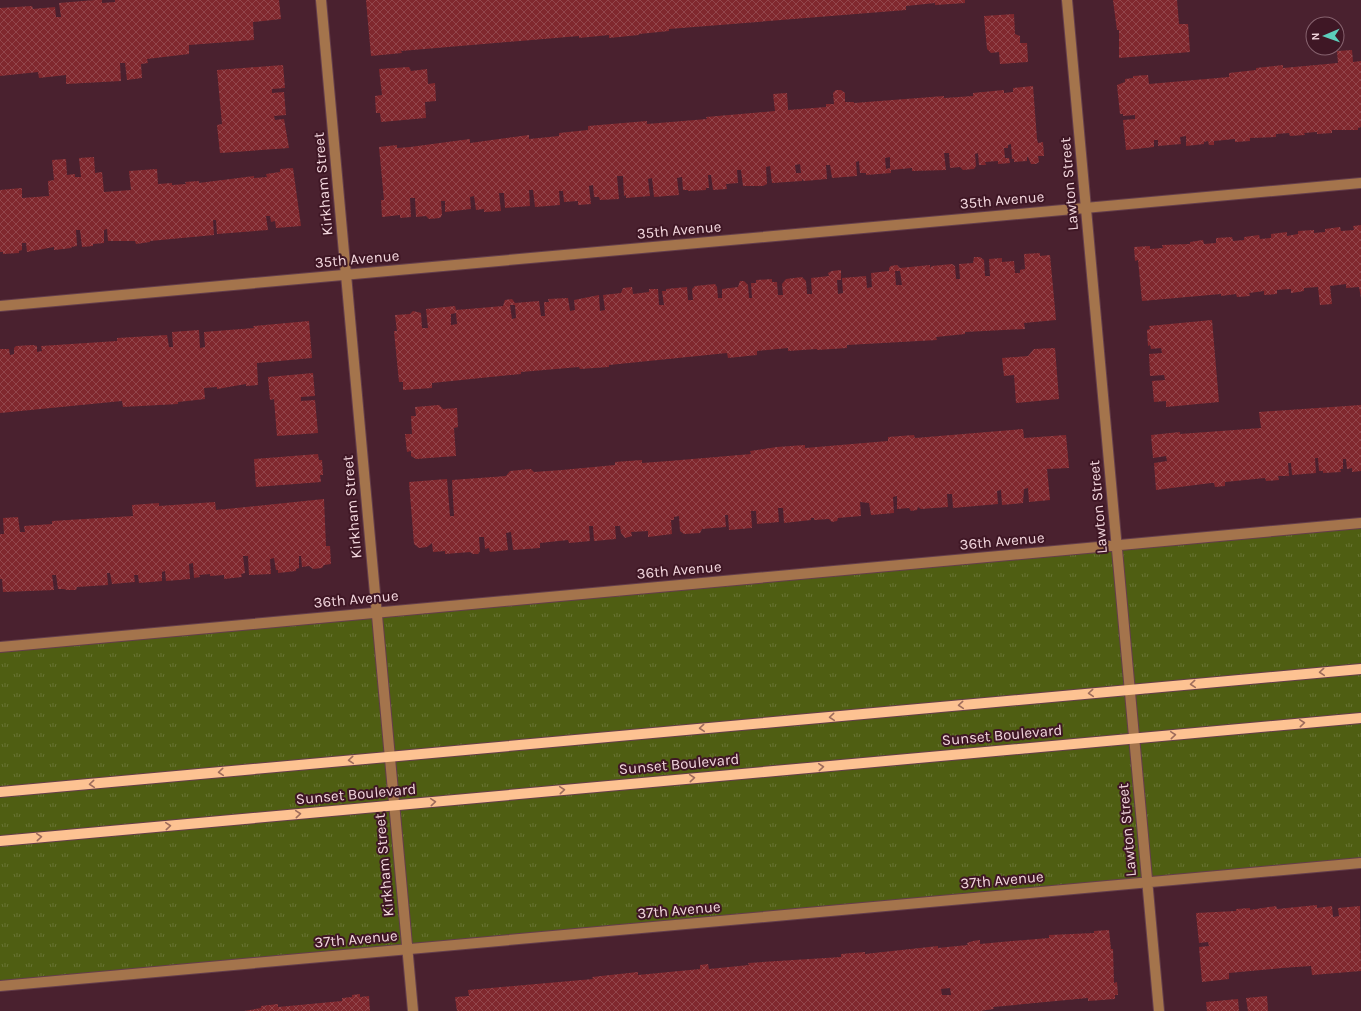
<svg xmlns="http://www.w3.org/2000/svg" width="1361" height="1011" viewBox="0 0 1361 1011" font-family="Karla,sans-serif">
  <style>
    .park { fill: url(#park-tufts) }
    .building { fill: url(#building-cross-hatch); fill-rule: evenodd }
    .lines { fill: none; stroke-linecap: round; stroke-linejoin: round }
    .minor-casing { stroke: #653e4b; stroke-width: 12 }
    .major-casing { stroke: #653e4b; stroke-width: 12 }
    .minor { stroke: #a4744c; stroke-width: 10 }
    .major { stroke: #fdc292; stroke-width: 10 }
    .oneway { stroke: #9e6c5c }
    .labels { text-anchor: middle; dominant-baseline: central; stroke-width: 4; stroke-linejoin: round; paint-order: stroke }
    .street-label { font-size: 15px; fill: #f2d6dd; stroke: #3f1725 }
  </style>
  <defs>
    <pattern id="park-tufts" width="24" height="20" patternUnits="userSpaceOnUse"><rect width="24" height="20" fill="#4f5e12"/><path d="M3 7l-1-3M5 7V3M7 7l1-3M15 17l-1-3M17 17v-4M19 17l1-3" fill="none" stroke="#697434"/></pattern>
    <pattern id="building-cross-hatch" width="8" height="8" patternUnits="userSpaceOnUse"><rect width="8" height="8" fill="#80282e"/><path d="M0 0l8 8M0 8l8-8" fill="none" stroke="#92464c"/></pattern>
  </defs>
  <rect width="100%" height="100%" fill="#4a212f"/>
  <path class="park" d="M 1361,523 L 1361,863 L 0,986 L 0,647 Z"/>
  <path class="building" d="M 95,0 L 102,0 L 102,3 L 115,2 L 115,0 L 279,0 L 281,19 L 253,22 L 254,40 L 189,45 L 189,54 L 147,59 L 148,63 L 141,64 L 142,78 L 127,80 L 125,63 L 120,63 L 121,81 L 66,84 L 66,75 L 39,78 L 38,72 L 0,76 L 0,8 L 32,6 L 33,9 L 55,7 L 56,17 L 61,17 L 59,3 Z
    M 366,0 L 965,0 L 965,3 L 935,5 L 935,3 L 906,6 L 906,10 L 669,29 L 669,31 L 639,34 L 639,35 L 609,38 L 609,35 L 579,38 L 579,36 L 401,51 L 402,53 L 371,56 Z
    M 1113,0 L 1177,0 L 1179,24 L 1188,24 L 1190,52 L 1119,58 L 1119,30 L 1117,30 Z
    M 1014,14 L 1015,34 L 1020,36 L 1020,43 L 1027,43 L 1028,62 L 1000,64 L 999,52 L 991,53 L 987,49 L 984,16 Z
    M 1352,50 L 1353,62 L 1361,61 L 1361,127 L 1358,128 L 1358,130 L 1332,130 L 1332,133 L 1317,134 L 1317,132 L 1304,133 L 1305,135 L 1290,136 L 1289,133 L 1276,134 L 1276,137 L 1250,138 L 1250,141 L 1235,142 L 1235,139 L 1214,141 L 1214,145 L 1209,145 L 1208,141 L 1204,142 L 1204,144 L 1186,146 L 1186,136 L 1180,137 L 1181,144 L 1158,146 L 1158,140 L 1154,140 L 1154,147 L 1126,150 L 1123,120 L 1135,119 L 1135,115 L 1123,116 L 1123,114 L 1120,114 L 1117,85 L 1125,82 L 1125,79 L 1133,78 L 1133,76 L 1148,75 L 1149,84 L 1229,77 L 1229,73 L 1256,70 L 1256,68 L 1283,65 L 1283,68 L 1338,63 L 1337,51 Z
    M 283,65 L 285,88 L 272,89 L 272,93 L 284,92 L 286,115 L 274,116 L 275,120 L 284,119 L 289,148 L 220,153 L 217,125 L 222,124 L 217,70 Z
    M 409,67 L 411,71 L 427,69 L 428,84 L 435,83 L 436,101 L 425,102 L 426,118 L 381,122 L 380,113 L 376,113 L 375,96 L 382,95 L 379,69 Z
    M 1033,86 L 1037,139 L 1038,143 L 1043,142 L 1044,156 L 1038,156 L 1039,162 L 1036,164 L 1031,164 L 1028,157 L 1027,157 L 1027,161 L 1014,162 L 1014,159 L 1012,159 L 1011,144 L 1008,145 L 1008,148 L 1004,148 L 1005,158 L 1009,158 L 1010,163 L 998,164 L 998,161 L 985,162 L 986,165 L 979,165 L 978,153 L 975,154 L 976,166 L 974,169 L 963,170 L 960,167 L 950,168 L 949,153 L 944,153 L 946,170 L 912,171 L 912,168 L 891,170 L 891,173 L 866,175 L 866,173 L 860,173 L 859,161 L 856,162 L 857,176 L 832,178 L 830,165 L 826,165 L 827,179 L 804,181 L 802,179 L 802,181 L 772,183 L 770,166 L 766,167 L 767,184 L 763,186 L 743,186 L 741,170 L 737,170 L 738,183 L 726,184 L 727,189 L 713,190 L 711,175 L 708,175 L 709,188 L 706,188 L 706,190 L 688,191 L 688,190 L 683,190 L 682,177 L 677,178 L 679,195 L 654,197 L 652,178 L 648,179 L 650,196 L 626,198 L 626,195 L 624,196 L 623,176 L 617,176 L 619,199 L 600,200 L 599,197 L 594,197 L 593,185 L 589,186 L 591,204 L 578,205 L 578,201 L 564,202 L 563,191 L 559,191 L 560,205 L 535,207 L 533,190 L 529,190 L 530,206 L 505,208 L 504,193 L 499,193 L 501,211 L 484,212 L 484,209 L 476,210 L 474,196 L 470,197 L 471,209 L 445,212 L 445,201 L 441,201 L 442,215 L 440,218 L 429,219 L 426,216 L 416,217 L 415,198 L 410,198 L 411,217 L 400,218 L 400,215 L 382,217 L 381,200 L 384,200 L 379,147 L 397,145 L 397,148 L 410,147 L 470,139 L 470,143 L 529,135 L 529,139 L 559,136 L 559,133 L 588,130 L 588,126 L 647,121 L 647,124 L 707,119 L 706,117 L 775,111 L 773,94 L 787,93 L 788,110 L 826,107 L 826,104 L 834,104 L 833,93 L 836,90 L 841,90 L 845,93 L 845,102 L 854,102 L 854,103 L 944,96 L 944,98 L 973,96 L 973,93 L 1004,90 L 1004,93 L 1013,92 L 1013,88 ZM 890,157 L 890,168 L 886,169 L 885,158 ZM 800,164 L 801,173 L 796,173 L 795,165 Z
    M 94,157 L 95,173 L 102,172 L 104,192 L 131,190 L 129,171 L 157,169 L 158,184 L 172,183 L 172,185 L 186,184 L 185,182 L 199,181 L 199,183 L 254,176 L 254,178 L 267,177 L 266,174 L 280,172 L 280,169 L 293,168 L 301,226 L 276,228 L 275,221 L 271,222 L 270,216 L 266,216 L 268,230 L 217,234 L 216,220 L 213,220 L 214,235 L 150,241 L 150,242 L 136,244 L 135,241 L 108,241 L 107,229 L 104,230 L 104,243 L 93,244 L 93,246 L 82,247 L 80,230 L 76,230 L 77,246 L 71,247 L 72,248 L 54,250 L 54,247 L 27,252 L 26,243 L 22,243 L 22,250 L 19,251 L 19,253 L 3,254 L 3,252 L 0,252 L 0,190 L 22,188 L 22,198 L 49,196 L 48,181 L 54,180 L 52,160 L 66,159 L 67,175 L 75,174 L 75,177 L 81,177 L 79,158 Z
    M 1361,225 L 1361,298 L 1359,287 L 1346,288 L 1346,284 L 1330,286 L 1332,304 L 1320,305 L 1318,287 L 1304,288 L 1304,291 L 1291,293 L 1291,289 L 1277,290 L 1277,294 L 1264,295 L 1264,291 L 1249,293 L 1250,296 L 1237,297 L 1236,294 L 1221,296 L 1221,294 L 1142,301 L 1138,260 L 1135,261 L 1134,247 L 1150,246 L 1150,249 L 1163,248 L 1162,245 L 1190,244 L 1190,242 L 1203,240 L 1204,244 L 1216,243 L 1216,238 L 1232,237 L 1233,241 L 1244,240 L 1244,237 L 1259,235 L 1260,239 L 1271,238 L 1271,234 L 1287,232 L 1287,236 L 1298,234 L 1298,231 L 1314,230 L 1314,233 L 1325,232 L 1325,229 L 1340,227 L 1341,231 L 1354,230 L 1353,226 Z
    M 1040,253 L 1040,256 L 1050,255 L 1056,320 L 1024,323 L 1025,329 L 965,332 L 965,334 L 936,337 L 937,340 L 847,345 L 847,348 L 817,350 L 817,349 L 788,351 L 788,348 L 757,351 L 757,355 L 728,358 L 727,353 L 609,365 L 609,367 L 580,369 L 579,367 L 521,372 L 521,374 L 432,383 L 432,388 L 403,390 L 403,382 L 399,382 L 394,331 L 397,331 L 395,315 L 410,314 L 413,311 L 421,313 L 422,328 L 428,328 L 426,309 L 455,306 L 456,310 L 503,306 L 505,300 L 512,299 L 515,303 L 539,301 L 541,316 L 545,316 L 544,302 L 549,302 L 548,299 L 568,298 L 570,311 L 575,310 L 574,300 L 599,295 L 600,311 L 605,310 L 603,295 L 621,293 L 623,288 L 632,287 L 633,294 L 649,292 L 649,289 L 658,289 L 659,305 L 664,305 L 662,291 L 666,291 L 666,289 L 687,287 L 688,300 L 693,300 L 692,289 L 695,286 L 715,284 L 717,287 L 718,298 L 722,298 L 722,289 L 738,287 L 740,281 L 744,281 L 748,285 L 749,298 L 752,298 L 751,283 L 756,283 L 756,280 L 772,279 L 772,282 L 777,282 L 778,295 L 783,295 L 782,284 L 786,279 L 802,277 L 806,281 L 807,294 L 812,294 L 811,278 L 829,276 L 828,273 L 832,271 L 841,270 L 841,280 L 837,280 L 838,294 L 843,293 L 842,278 L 866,276 L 867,288 L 872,287 L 871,273 L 889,271 L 889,268 L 891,266 L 897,265 L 900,268 L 930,265 L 930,268 L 932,266 L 952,264 L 955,266 L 956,279 L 960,279 L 959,264 L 973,263 L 974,257 L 980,257 L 984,260 L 985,276 L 990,276 L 989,259 L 1002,258 L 1002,262 L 1014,261 L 1015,273 L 1020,273 L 1020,270 L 1025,269 L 1024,254 ZM 895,271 L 900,271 L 902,285 L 896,285 ZM 510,305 L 515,305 L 516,318 L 512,319 ZM 456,313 L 457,324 L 451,325 L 451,314 Z
    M 1212,320 L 1219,402 L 1166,407 L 1166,401 L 1154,402 L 1152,381 L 1165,380 L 1164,375 L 1150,376 L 1149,354 L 1162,353 L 1161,348 L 1151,349 L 1150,345 L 1148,346 L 1147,330 L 1150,329 L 1149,326 Z
    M 309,321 L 312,358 L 257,363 L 258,385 L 246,386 L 246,384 L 217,389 L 217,387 L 204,388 L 205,399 L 178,402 L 178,404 L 123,407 L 122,401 L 0,413 L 0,349 L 9,349 L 10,355 L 14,354 L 14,348 L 16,346 L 33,345 L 37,346 L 37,352 L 42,351 L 41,346 L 117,341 L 117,338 L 167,335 L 169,347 L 173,347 L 172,332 L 199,330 L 200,348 L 205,347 L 204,332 L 254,328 L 253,326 Z
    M 1055,348 L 1059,399 L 1016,403 L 1014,375 L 1004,376 L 1002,358 L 1028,356 L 1034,349 Z
    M 313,373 L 315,396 L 301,397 L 301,401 L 315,400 L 318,433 L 277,436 L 274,399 L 270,400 L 268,377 Z
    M 439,405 L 443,409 L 457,408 L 458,427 L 454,428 L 456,456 L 416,459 L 411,456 L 411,451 L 407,452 L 405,434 L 412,434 L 411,416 L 416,416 L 415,407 Z
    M 1361,405 L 1361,471 L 1352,472 L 1352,468 L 1347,469 L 1346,459 L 1343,459 L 1343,469 L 1340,469 L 1341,472 L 1323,473 L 1323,471 L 1319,471 L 1318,458 L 1315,458 L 1316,473 L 1292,475 L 1291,463 L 1288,463 L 1289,476 L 1278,476 L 1279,480 L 1266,481 L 1265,478 L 1225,482 L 1225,486 L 1215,487 L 1214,483 L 1211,483 L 1156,490 L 1154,463 L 1167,461 L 1166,456 L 1153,458 L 1151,435 L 1180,432 L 1180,434 L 1261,428 L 1259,412 Z
    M 1023,429 L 1024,438 L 1066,435 L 1069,468 L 1047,469 L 1050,500 L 1029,502 L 1028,488 L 1024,489 L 1023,503 L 1002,505 L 1001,490 L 997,491 L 998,504 L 953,508 L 952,494 L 947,494 L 948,507 L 921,509 L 918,507 L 917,510 L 911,511 L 909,508 L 897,509 L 897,496 L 893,497 L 894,513 L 871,515 L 869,503 L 860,502 L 861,516 L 838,518 L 837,521 L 832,522 L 829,519 L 814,520 L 814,518 L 811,518 L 811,520 L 784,523 L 783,508 L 778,508 L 779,522 L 757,524 L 756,511 L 751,511 L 752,528 L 729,530 L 728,515 L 725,515 L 726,527 L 702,529 L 700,533 L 684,534 L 680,531 L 679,516 L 674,517 L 674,520 L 671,520 L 672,534 L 648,537 L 648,531 L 631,532 L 632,536 L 625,538 L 621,533 L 620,526 L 615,526 L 616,539 L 594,541 L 593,526 L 589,526 L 590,541 L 569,543 L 568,540 L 540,543 L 540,548 L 513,550 L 511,532 L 506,533 L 508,550 L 490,552 L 489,548 L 485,549 L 484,537 L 479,537 L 480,551 L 478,554 L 473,554 L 470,552 L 445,554 L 445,551 L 433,552 L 432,543 L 427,547 L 419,548 L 414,544 L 409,482 L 447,479 L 450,516 L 454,516 L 452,480 L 506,476 L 510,471 L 531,469 L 534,472 L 562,470 L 615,465 L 615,462 L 642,460 L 642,463 L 669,461 L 751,454 L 750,451 L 777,447 L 805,445 L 805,448 L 888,441 L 888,437 L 914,435 L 915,438 Z
    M 318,454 L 319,460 L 322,460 L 323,475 L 320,475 L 321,482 L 256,487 L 254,459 Z
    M 324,499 L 326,546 L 330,546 L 331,564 L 324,565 L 322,568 L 313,569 L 309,566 L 302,567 L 301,556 L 299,556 L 299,568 L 296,569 L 296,571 L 278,573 L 278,570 L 276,570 L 274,558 L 270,559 L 271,574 L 249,575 L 248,556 L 243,556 L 245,573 L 241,574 L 242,577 L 224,579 L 224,575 L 210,576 L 210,574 L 199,575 L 200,577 L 194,578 L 193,563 L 189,564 L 190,579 L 166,581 L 165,571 L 162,572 L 162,581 L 139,583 L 138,575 L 134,575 L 135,582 L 112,584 L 110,573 L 107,573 L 108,585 L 77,587 L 76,590 L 67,590 L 64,589 L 58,589 L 56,575 L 52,575 L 54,590 L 3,592 L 2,579 L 0,579 L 0,534 L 4,534 L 3,518 L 18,517 L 20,532 L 25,532 L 24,526 L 52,524 L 52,521 L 133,516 L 132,505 L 159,503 L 159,506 L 215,502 L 216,510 Z
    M 1317,905 L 1317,908 L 1332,906 L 1333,917 L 1339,916 L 1338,908 L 1360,906 L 1361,971 L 1312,975 L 1311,966 L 1282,968 L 1229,973 L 1229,979 L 1202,982 L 1199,947 L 1209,946 L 1208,942 L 1199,943 L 1196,913 L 1236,911 L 1236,909 L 1250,908 L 1250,910 L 1276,906 L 1277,909 Z
    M 1109,930 L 1111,949 L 1113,949 L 1114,983 L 1117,982 L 1118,995 L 1115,995 L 1115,999 L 1088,1001 L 1088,998 L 993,1007 L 994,1009 L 980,1011 L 457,1011 L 455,997 L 469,996 L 468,990 L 593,979 L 592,977 L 638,972 L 638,975 L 700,969 L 700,965 L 708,964 L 709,969 L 749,965 L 748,963 L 841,957 L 841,954 L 865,952 L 865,954 L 938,946 L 938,948 L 947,947 L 968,945 L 967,943 L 973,941 L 980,940 L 980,944 L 1001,942 L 1049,938 L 1049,935 L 1094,933 L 1094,931 ZM 950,988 L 951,995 L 942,995 L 941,989 Z
    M 360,994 L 360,997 L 369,996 L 370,1011 L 244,1011 L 261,1008 L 261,1006 L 278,1004 L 278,1007 L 342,1001 L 342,998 L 352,997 L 352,995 Z
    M 1267,996 L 1268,1011 L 1248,1011 L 1246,998 Z
    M 1238,999 L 1239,1011 L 1207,1011 L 1206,1002 Z"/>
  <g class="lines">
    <defs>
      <path id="minor" d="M 321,0 L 413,1011
        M 1067,0 L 1159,1011
        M 0,306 L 1361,183
        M 0,647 L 1361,523
        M 0,986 L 1361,863"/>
      <path id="major" d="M 0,792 L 1361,669
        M 0,841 L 1361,718"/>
    </defs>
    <use href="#minor" class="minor-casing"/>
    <use href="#major" class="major-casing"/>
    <use href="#minor" class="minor"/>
    <use href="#major" class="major"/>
  </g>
  <defs><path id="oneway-chevron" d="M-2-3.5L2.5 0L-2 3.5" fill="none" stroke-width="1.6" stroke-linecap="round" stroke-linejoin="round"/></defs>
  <g class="oneway">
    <use href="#oneway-chevron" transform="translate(1322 672) rotate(175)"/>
    <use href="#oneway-chevron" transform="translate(1193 684) rotate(175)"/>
    <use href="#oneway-chevron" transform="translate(1091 693) rotate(175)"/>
    <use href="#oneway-chevron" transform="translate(961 705) rotate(175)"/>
    <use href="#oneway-chevron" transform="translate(832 717) rotate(175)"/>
    <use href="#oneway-chevron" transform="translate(1302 723) rotate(-5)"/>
    <use href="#oneway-chevron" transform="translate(702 728) rotate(175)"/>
    <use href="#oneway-chevron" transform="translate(1173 735) rotate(-5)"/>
    <use href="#oneway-chevron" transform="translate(351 760) rotate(175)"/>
    <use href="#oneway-chevron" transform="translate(821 767) rotate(-5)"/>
    <use href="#oneway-chevron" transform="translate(221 772) rotate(175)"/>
    <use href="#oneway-chevron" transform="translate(692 778) rotate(-5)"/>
    <use href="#oneway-chevron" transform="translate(92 784) rotate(175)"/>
    <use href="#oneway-chevron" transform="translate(562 790) rotate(-5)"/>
    <use href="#oneway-chevron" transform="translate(433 802) rotate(-5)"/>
    <use href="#oneway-chevron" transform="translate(298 814) rotate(-5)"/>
    <use href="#oneway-chevron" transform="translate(168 826) rotate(-5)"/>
    <use href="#oneway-chevron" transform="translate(39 837) rotate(-5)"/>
  </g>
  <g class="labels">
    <g class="street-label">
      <text transform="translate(323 184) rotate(-95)">Kirkham Street</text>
      <text transform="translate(1069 184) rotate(-95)">Lawton Street</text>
      <text transform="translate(1002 200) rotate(-5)">35th Avenue</text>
      <text transform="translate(679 230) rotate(-5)">35th Avenue</text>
      <text transform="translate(357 259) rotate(-5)">35th Avenue</text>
      <text transform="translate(352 507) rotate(-95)">Kirkham Street</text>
      <text transform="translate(1098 507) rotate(-95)">Lawton Street</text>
      <text transform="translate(1002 541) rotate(-5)">36th Avenue</text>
      <text transform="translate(679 570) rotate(-5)">36th Avenue</text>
      <text transform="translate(356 599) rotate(-5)">36th Avenue</text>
      <text transform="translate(1002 735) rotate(-5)">Sunset Boulevard</text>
      <text transform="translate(679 764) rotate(-5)">Sunset Boulevard</text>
      <text transform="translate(356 794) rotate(-5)">Sunset Boulevard</text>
      <text transform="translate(1127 830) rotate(-95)">Lawton Street</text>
      <text transform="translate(384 865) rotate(-95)">Kirkham Street</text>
      <text transform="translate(1002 880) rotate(-5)">37th Avenue</text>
      <text transform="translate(679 910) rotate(-5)">37th Avenue</text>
      <text transform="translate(356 939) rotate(-5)">37th Avenue</text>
    </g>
  </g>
  <g transform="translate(1325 36) rotate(268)"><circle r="19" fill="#3f1725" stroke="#87636f"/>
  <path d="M0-3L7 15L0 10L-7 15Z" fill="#5ccebb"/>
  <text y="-6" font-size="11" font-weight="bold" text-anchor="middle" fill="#f2d6dd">N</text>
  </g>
</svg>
